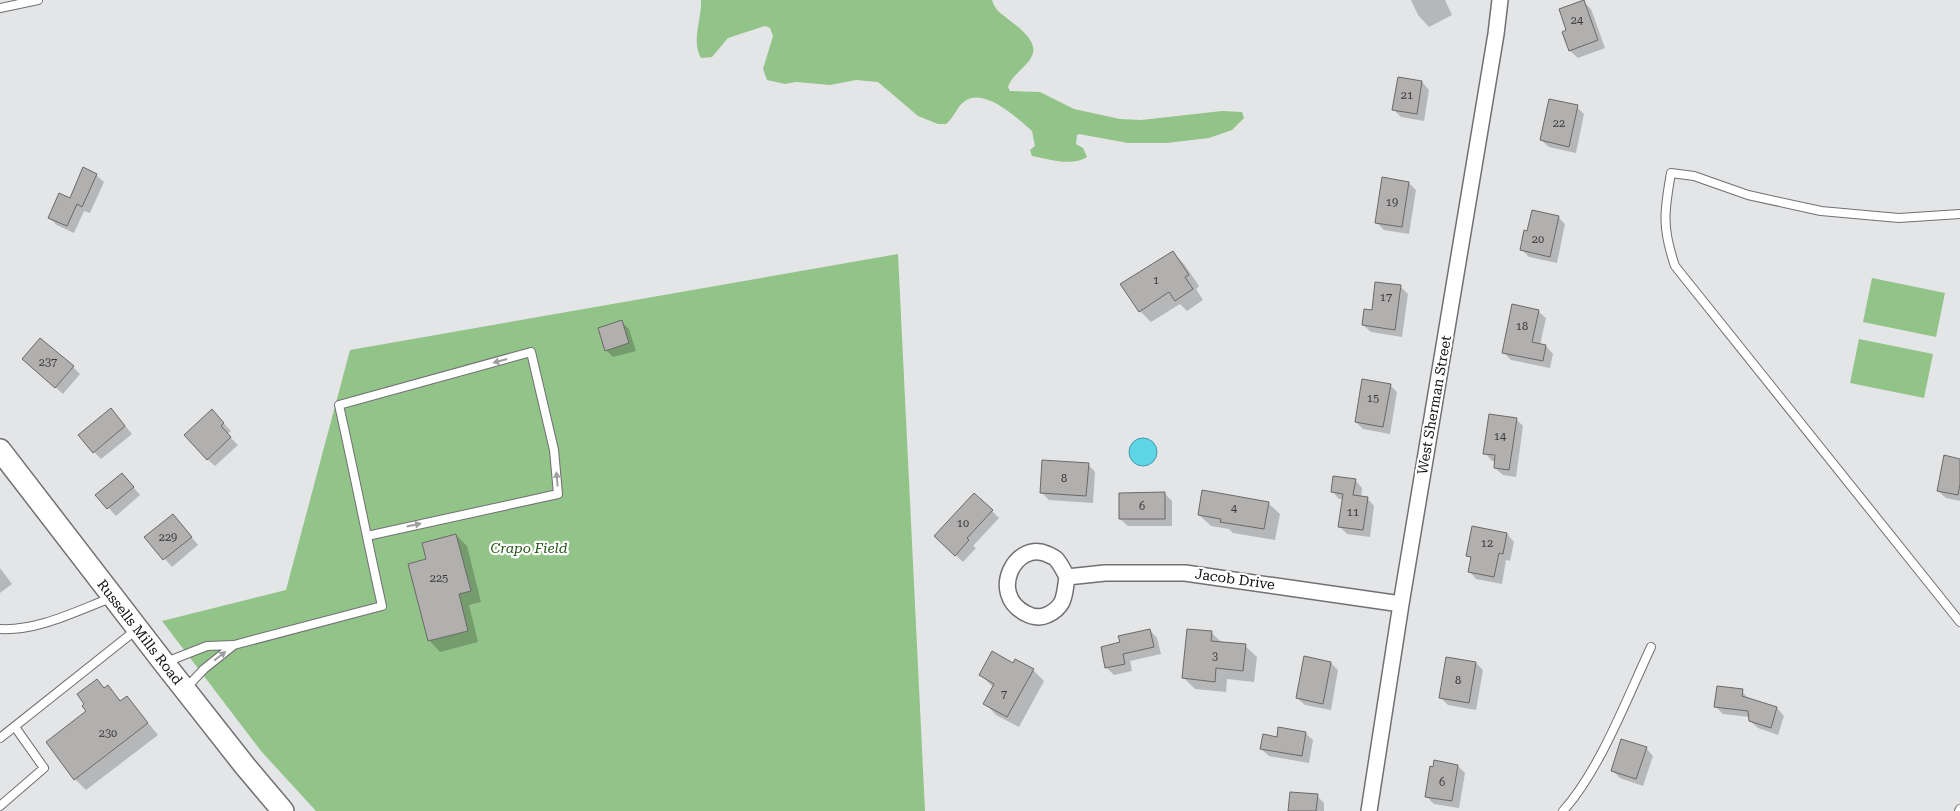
<svg xmlns="http://www.w3.org/2000/svg" width="1960" height="811" viewBox="0 0 1960 811" font-family="'Roboto Serif',serif">
  <style>
    .green { fill: #92c388 }
    .water { fill: #5fd6e6; stroke: #479aa6 }
    .shadow { fill: #0003 }
    .building { fill: #b2b0af; stroke: #6b6968 }
    .lines { fill: none; stroke-linecap: round; stroke-linejoin: round }
    .lane-casing { stroke: #707072; stroke-width: 10 }
    .street-casing { stroke: #707072; stroke-width: 18 }
    .secondary-casing { stroke: #707072; stroke-width: 24 }
    .lane { stroke: #fff; stroke-width: 8 }
    .street { stroke: #fff; stroke-width: 15 }
    .secondary { stroke: #fff; stroke-width: 21 }
    .oneway { fill: #9f9f9f }
    .labels { text-anchor: middle; dominant-baseline: central; stroke-width: 4.5; stroke-linejoin: round; paint-order: stroke }
    .number-label { font-size: 11px; fill: #383738 }
    .street-label { font-size: 14px; fill: #0f0f10; stroke: #fff }
    .park-label { font-size: 14px; font-style: italic; fill: #225615; stroke: #fff }
  </style>
  <rect width="100%" height="100%" fill="#e4e5e7"/>
  <path class="green" d="M 701,0 L 992,0 C 993,4 995,7 997,10 C 1007,20 1037,36 1033,53 C 1029,67 1012,73 1008,87 L 1010,91 L 1040,92 L 1074,109 L 1120,119 L 1141,120 L 1222,111 L 1242,112 L 1244,118 L 1232,130 L 1209,138 L 1166,143 L 1128,143 L 1079,134 L 1077,135 L 1076,144 L 1083,148 L 1087,157 C 1072,167 1049,159 1032,156 L 1030,150 L 1035,146 L 1032,131 C 1018,119 985,87 965,101 C 957,106 954,118 946,124 L 938,124 L 918,116 L 878,82 L 856,80 L 830,85 L 796,82 L 785,84 L 767,80 L 763,69 L 773,36 L 770,28 L 765,26 L 728,38 L 712,57 L 701,58 C 691,42 702,18 701,0 Z
    M 898,254 L 925,811 L 316,811 L 261,751 L 162,621 L 286,590 L 350,350 Z
    M 1872,278 L 1945,293 L 1936,337 L 1863,322 Z
    M 1859,339 L 1933,354 L 1924,398 L 1850,383 Z"/>
  <path class="water" d="M1129 452a14 14 0 1 1 28 0a14 14 0 1 1-28 0Z"/>
  <path class="shadow" d="M 1411,0 L 1445,0 L 1452,15 L 1429,27 L 1418,15 Z
    M 1583,2 L 1591,9 L 1605,48 L 1578,58 L 1570,51 L 1563,32 L 1568,31 Z
    M 1422,82 L 1429,90 L 1424,121 L 1401,117 L 1393,109 Z
    M 1577,107 L 1584,114 L 1576,153 L 1549,147 L 1541,140 Z
    M 96,175 L 104,182 L 90,213 L 84,211 L 74,233 L 57,225 L 49,218 Z
    M 1409,183 L 1416,190 L 1409,234 L 1384,230 L 1376,222 Z
    M 1558,217 L 1565,224 L 1557,263 L 1529,257 L 1522,250 L 1528,232 Z
    M 1173,253 L 1184,264 L 1199,286 L 1196,289 L 1203,300 L 1187,311 L 1180,304 L 1151,322 L 1140,311 Z
    M 1401,287 L 1408,294 L 1402,337 L 1371,332 L 1363,325 L 1373,311 Z
    M 1538,311 L 1546,318 L 1540,345 L 1546,346 L 1553,354 L 1550,368 L 1511,360 L 1503,352 Z
    M 622,322 L 629,329 L 636,351 L 613,357 L 606,350 Z
    M 31,366 L 73,367 L 80,374 L 63,394 Z
    M 1390,385 L 1397,392 L 1390,434 L 1363,429 L 1356,422 Z
    M 118,417 L 132,434 L 101,459 L 94,452 Z
    M 219,418 L 231,431 L 227,434 L 238,445 L 215,466 L 207,459 Z
    M 1516,419 L 1523,426 L 1516,477 L 1503,475 L 1495,468 L 1496,461 L 1492,461 L 1485,453 Z
    M 1960,460 L 1960,501 L 1946,498 L 1938,491 Z
    M 1088,464 L 1095,472 L 1093,503 L 1049,500 L 1041,492 Z
    M 1355,480 L 1362,488 L 1361,498 L 1367,498 L 1374,506 L 1370,537 L 1347,534 L 1339,526 L 1343,499 L 1339,499 L 1332,491 Z
    M 129,482 L 140,495 L 116,516 L 97,495 Z
    M 1164,493 L 1172,501 L 1172,526 L 1128,526 L 1120,519 Z
    M 1268,503 L 1280,514 L 1275,540 L 1233,533 L 1229,529 L 1211,526 L 1199,515 Z
    M 992,511 L 999,518 L 973,546 L 976,548 L 963,562 L 936,536 Z
    M 180,523 L 198,545 L 172,567 L 146,537 Z
    M 1507,534 L 1514,542 L 1510,561 L 1506,560 L 1502,584 L 1476,579 L 1469,571 L 1472,559 L 1467,555 Z
    M 456,535 L 467,546 L 481,602 L 469,605 L 478,642 L 440,652 L 429,640 L 428,560 Z
    M 0,568 L 12,584 L 0,593 Z
    M 1150,630 L 1157,638 L 1161,654 L 1130,661 L 1132,671 L 1114,675 L 1106,667 L 1121,643 Z
    M 1212,633 L 1222,643 L 1245,646 L 1257,657 L 1254,682 L 1227,679 L 1226,692 L 1195,689 L 1184,678 Z
    M 1331,663 L 1338,670 L 1331,710 L 1305,705 L 1297,698 Z
    M 1476,663 L 1483,670 L 1476,710 L 1448,705 L 1441,698 Z
    M 1014,664 L 1033,670 L 1044,681 L 1019,727 L 996,715 L 985,703 L 994,688 L 981,675 Z
    M 97,680 L 105,689 L 108,687 L 121,701 L 127,697 L 158,735 L 86,790 L 75,779 L 88,711 Z
    M 1742,691 L 1749,700 L 1777,708 L 1784,716 L 1778,735 L 1758,728 L 1750,721 L 1750,717 L 1723,714 L 1715,706 Z
    M 1305,733 L 1313,740 L 1309,763 L 1269,756 L 1261,749 L 1278,738 Z
    M 1646,748 L 1653,756 L 1643,786 L 1620,778 L 1612,770 Z
    M 1435,762 L 1458,766 L 1465,773 L 1459,808 L 1434,804 L 1426,796 Z
    M 1317,796 L 1324,803 L 1324,811 L 1289,811 Z"/>
  <path class="building" d="M 1584,0 L 1598,40 L 1569,51 L 1562,32 L 1566,30 L 1559,9 Z
    M 1398,77 L 1422,81 L 1417,114 L 1392,110 Z
    M 1549,99 L 1578,105 L 1569,147 L 1540,140 Z
    M 83,167 L 97,174 L 82,207 L 77,204 L 67,226 L 48,218 L 59,193 L 70,198 Z
    M 1382,177 L 1409,182 L 1402,227 L 1375,223 Z
    M 1532,210 L 1559,216 L 1550,257 L 1520,250 L 1524,230 L 1527,231 Z
    M 1173,251 L 1189,275 L 1185,277 L 1193,289 L 1175,301 L 1169,292 L 1139,312 L 1120,284 Z
    M 1375,282 L 1401,285 L 1395,330 L 1362,325 L 1364,309 L 1372,310 Z
    M 1512,304 L 1539,310 L 1532,342 L 1546,345 L 1543,361 L 1502,353 Z
    M 622,320 L 629,343 L 605,351 L 598,328 Z
    M 40,338 L 74,366 L 55,388 L 22,359 Z
    M 1362,379 L 1391,384 L 1383,427 L 1355,422 Z
    M 111,408 L 125,426 L 93,453 L 78,435 Z
    M 212,409 L 224,423 L 221,426 L 231,437 L 207,460 L 184,435 Z
    M 1489,414 L 1517,418 L 1509,470 L 1494,468 L 1495,455 L 1483,454 Z
    M 1944,455 L 1960,459 L 1960,484 L 1958,495 L 1937,491 Z
    M 1042,460 L 1089,463 L 1086,496 L 1040,493 Z
    M 122,473 L 134,487 L 107,509 L 95,495 Z
    M 1333,476 L 1356,479 L 1353,495 L 1368,497 L 1363,530 L 1338,527 L 1343,494 L 1331,492 Z
    M 1202,490 L 1269,502 L 1264,529 L 1220,522 L 1221,519 L 1198,515 Z
    M 1165,492 L 1165,519 L 1119,519 L 1119,493 Z
    M 974,493 L 993,510 L 967,538 L 969,540 L 955,556 L 934,536 Z
    M 173,514 L 192,537 L 163,560 L 144,537 Z
    M 1472,526 L 1507,533 L 1503,554 L 1499,553 L 1494,577 L 1468,572 L 1471,557 L 1466,556 Z
    M 456,534 L 471,591 L 459,594 L 468,631 L 428,641 L 408,564 L 426,559 L 422,543 Z
    M 1150,629 L 1154,647 L 1123,654 L 1125,664 L 1105,668 L 1101,647 L 1120,642 L 1118,636 Z
    M 1187,629 L 1212,631 L 1211,641 L 1246,644 L 1243,671 L 1216,668 L 1215,682 L 1182,678 Z
    M 992,651 L 1013,663 L 1015,659 L 1034,669 L 1007,717 L 983,704 L 994,684 L 979,675 Z
    M 1304,656 L 1331,662 L 1323,704 L 1296,698 Z
    M 1446,657 L 1476,662 L 1469,703 L 1439,698 Z
    M 97,679 L 104,688 L 108,685 L 120,701 L 127,696 L 148,723 L 74,780 L 46,742 L 86,711 L 82,706 L 84,704 L 77,694 Z
    M 1717,686 L 1743,689 L 1742,696 L 1777,707 L 1771,728 L 1749,721 L 1748,711 L 1714,707 Z
    M 1278,727 L 1306,732 L 1302,756 L 1260,749 L 1263,734 L 1277,737 Z
    M 1621,739 L 1647,747 L 1636,779 L 1611,771 Z
    M 1434,760 L 1458,765 L 1452,801 L 1425,797 L 1430,766 L 1433,767 Z
    M 1290,792 L 1318,794 L 1316,811 L 1288,811 Z"/>
  <g class="lines">
    <defs>
      <path id="lane" d="M 0,8 L 38,0
        M 1960,214 L 1899,218 L 1821,211 L 1748,195 L 1694,176 L 1671,173 C 1664,212 1662,228 1675,266 L 1960,622
        M 0,629 C 38,631 76,611 111,598
        M 234,645 L 382,606 C 367,539 354,472 339,405 L 531,352 L 554,450 L 558,494 L 367,536
        M 166,662 L 207,646 L 234,645 L 204,669 L 186,688
        M 0,738 L 136,630
        M 0,806 L 44,768 L 15,727
        M 1563,811 C 1600,770 1627,698 1651,647
        M 1959,811 L 1960,809"/>
      <path id="street" d="M 1067,577 C 1064,571 1061,565 1057,560 C 1055,557 1051,556 1047,554 C 1016,540 988,593 1025,613 C 1032,617 1040,618 1047,615 C 1066,606 1064,595 1067,577 L 1105,573 L 1185,573 L 1401,604
        M 1369,811 L 1401,604 L 1496,34 L 1500,0"/>
      <path id="secondary" d="M 0,450 L 164,663 L 245,766 L 283,811"/>
    </defs>
    <use href="#lane" class="lane-casing"/>
    <use href="#street" class="street-casing"/>
    <use href="#secondary" class="secondary-casing"/>
    <use href="#lane" class="lane"/>
    <use href="#street" class="street"/>
    <use href="#secondary" class="secondary"/>
  </g>
  <defs><path id="oneway-solid" d="M-6-.8H1V-3.2L6.5 0L1 3.2V.8H-6Z" transform="scale(1.25)"/></defs>
  <g class="oneway">
    <use href="#oneway-solid" transform="translate(500 361) rotate(165)"/>
    <use href="#oneway-solid" transform="translate(557 479) rotate(-95)"/>
    <use href="#oneway-solid" transform="translate(414 525) rotate(-12)"/>
    <use href="#oneway-solid" transform="translate(220 656) rotate(-38)"/>
  </g>
  <g class="labels">
    <g class="number-label">
      <text x="1577" y="20">24</text>
      <text x="1407" y="95">21</text>
      <text x="1559" y="123">22</text>
      <text x="1392" y="202">19</text>
      <text x="1538" y="239">20</text>
      <text x="1156" y="280">1</text>
      <text x="1386" y="297">17</text>
      <text x="1522" y="326">18</text>
      <text x="48" y="362">237</text>
      <text x="1373" y="398">15</text>
      <text x="1500" y="436">14</text>
      <text x="1064" y="478">8</text>
      <text x="1142" y="506">6</text>
      <text x="1234" y="508">4</text>
      <text x="1353" y="512">11</text>
      <text x="963" y="523">10</text>
      <text x="168" y="537">229</text>
      <text x="1487" y="543">12</text>
      <text x="439" y="578">225</text>
      <text x="1215" y="656">3</text>
      <text x="1458" y="680">8</text>
      <text x="1004" y="694">7</text>
      <text x="108" y="733">230</text>
      <text x="1442" y="782">6</text>
    </g>
    <g class="street-label">
      <text transform="translate(1434 405) rotate(-80)">West Sherman Street</text>
      <text transform="translate(1235 579) rotate(8)">Jacob Drive</text>
      <text transform="translate(140 632) rotate(52)">Russells Mills Road</text>
    </g>
    <g class="park-label">
      <text x="529" y="548">Crapo Field</text>
    </g>
  </g>
</svg>
